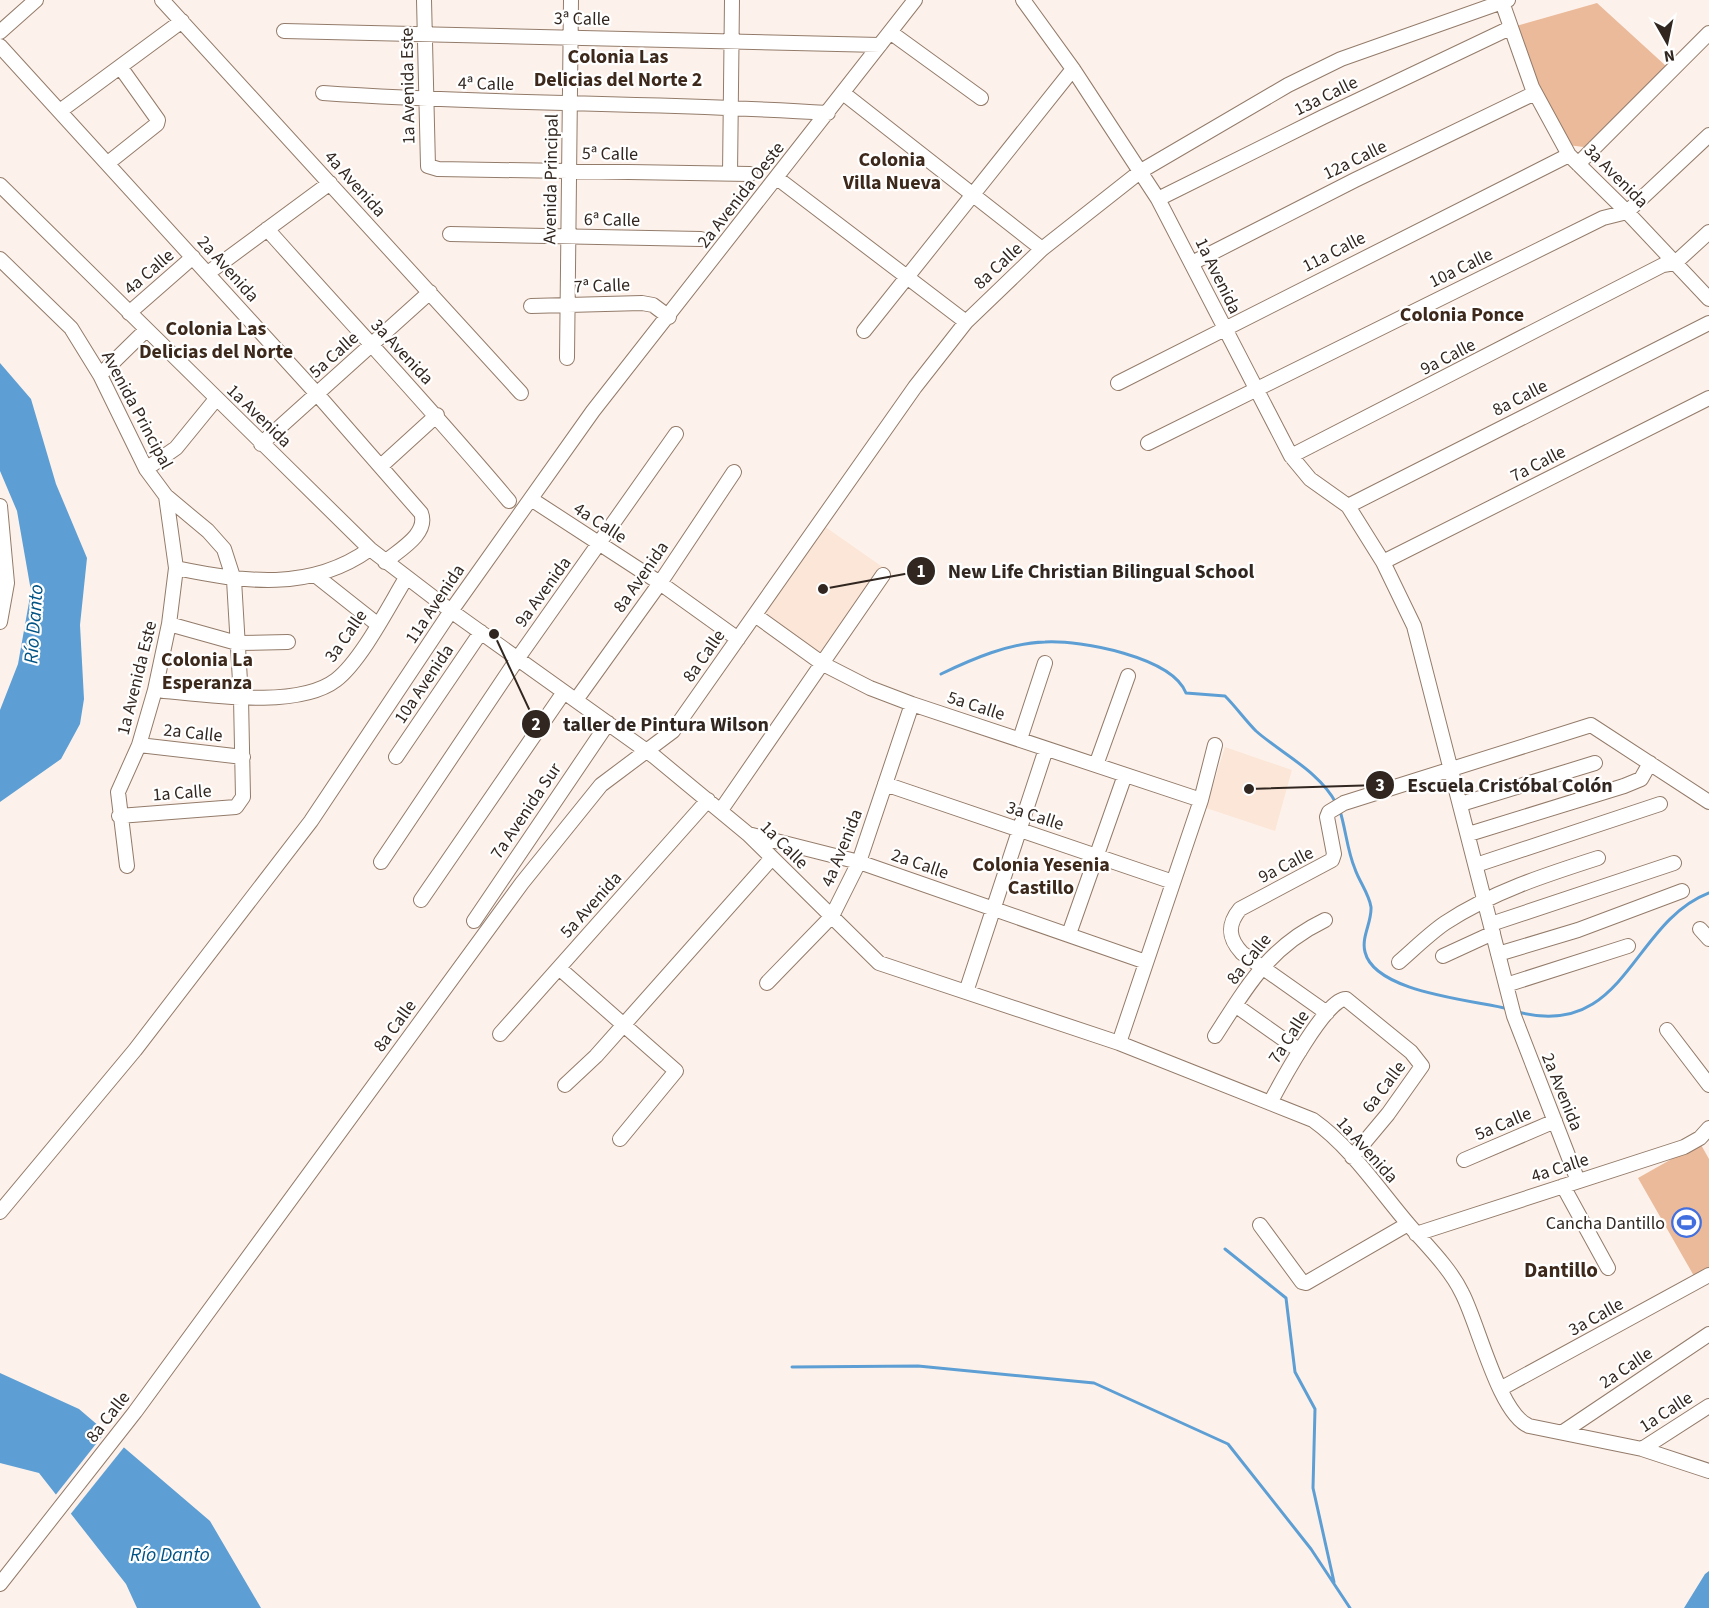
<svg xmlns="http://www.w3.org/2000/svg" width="1709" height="1608" viewBox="0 0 1709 1608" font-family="'Source Sans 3',sans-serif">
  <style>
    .education { fill: #fbe6d8 }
    .park { fill: #ebba9a }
    .water { fill: #5d9fd4 }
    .pier { fill: #fdf2eb }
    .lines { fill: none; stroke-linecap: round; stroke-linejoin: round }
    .stream { stroke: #5d9fd4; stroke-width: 3 }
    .minor-casing { stroke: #937b6a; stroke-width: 16 }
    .minor { stroke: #fff; stroke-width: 14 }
    .labels { text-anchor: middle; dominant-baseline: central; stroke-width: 4.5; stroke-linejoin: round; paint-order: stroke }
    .street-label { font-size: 18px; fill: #312720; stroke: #fff }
    .poi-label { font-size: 18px; fill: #312720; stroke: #fff; text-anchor: end }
    .neighbourhood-label { font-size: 20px; font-weight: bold; fill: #3d291b; stroke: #fff }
    .water-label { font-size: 20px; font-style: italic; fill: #005385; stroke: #fff }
    .quarter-label { font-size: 21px; font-weight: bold; fill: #3d291b; stroke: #fff }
    .leader { fill: none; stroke: #312720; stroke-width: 2 }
    .callout-dot { fill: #312720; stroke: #fff; stroke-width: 2 }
    .mark-label { font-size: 18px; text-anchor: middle; font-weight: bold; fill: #fff }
    .callout-label { font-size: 20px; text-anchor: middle; font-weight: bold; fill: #312720; stroke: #fff; stroke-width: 4.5; stroke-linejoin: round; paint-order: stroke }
  </style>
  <rect width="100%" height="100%" fill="#fdf2eb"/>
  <path class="education" d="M 824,526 L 884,568 L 823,655 L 762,611 Z
    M 1225,747 L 1292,770 L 1275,831 L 1206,808 Z"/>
  <path class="park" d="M 1597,3 L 1666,66 L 1584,147 L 1567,145 L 1540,91 L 1516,26 Z
    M 1700,1143 L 1709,1159 L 1709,1267 L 1694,1276 L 1638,1178 Z"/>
  <path class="water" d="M 0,363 L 31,399 L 56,484 L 87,558 L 80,625 L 84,699 L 80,724 L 61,759 L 0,802 L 0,710 L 18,664 L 31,591 L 17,511 L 0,471 Z
    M 0,1373 L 79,1409 L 210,1521 L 261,1608 L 137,1608 L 126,1584 L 39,1473 L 0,1463 Z
    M 1709,1571 L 1709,1608 L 1684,1608 L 1705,1574 Z"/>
  <path class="pier" d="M 107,1430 L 125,1446 L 69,1516 L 54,1497 Z"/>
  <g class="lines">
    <path class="stream" d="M 941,674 C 972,659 1009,643 1045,642 C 1081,640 1172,657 1186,693 L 1225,696 C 1236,707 1245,720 1256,731 C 1282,754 1319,771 1336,803
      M 1340,811 C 1346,830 1347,850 1355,869 C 1359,881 1369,894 1371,907 C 1372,922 1361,937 1365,952 C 1375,993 1474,1000 1509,1009
      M 1518,1012 C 1626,1040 1631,923 1709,893
      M 1225,1249 L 1286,1298 L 1295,1372 L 1315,1409 L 1313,1488 L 1334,1582
      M 792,1367 L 918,1366 L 1094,1383 L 1228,1444 L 1311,1549 L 1350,1608"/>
    <defs>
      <path id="minor" d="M 162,0 L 521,393
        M 424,0 L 428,166 L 438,169 L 750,174
        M 1023,0 L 1073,69 L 1158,199 L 1291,456 L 1310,479 L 1348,506 L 1383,562 L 1414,626 L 1514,1016 L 1578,1181
        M 1502,2 L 1532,87 L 1569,155 L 1627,212 L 1709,299
        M 284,31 L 880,45
        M 0,32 L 36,0
        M 890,32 L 981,98
        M 0,46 L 317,394 L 421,513 C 429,534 399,550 385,562
        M 323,93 C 491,105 660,102 828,113
        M 843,93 L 1042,249
        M 60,111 L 182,21
        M 108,163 L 157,124 L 158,120 L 121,68
        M 1578,164 L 1709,33
        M 730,174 L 732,0
        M 777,178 L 966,322
        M 0,185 L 370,549 L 451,611 L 655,757 L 748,834 L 879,963 L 1119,1043 L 1313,1120 C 1351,1147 1379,1190 1409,1225 C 1427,1246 1450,1268 1462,1293 C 1478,1323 1499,1414 1529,1426 L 1642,1449 L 1709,1471
        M 1158,199 L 1323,117 L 1510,28
        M 267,229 C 348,320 431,408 509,501
        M 450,234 L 701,239
        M 0,259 L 71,328 L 100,375 L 146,469 L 166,496 L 208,531 L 224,549 L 234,580 L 241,698 L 243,797 L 236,807 L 119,816
        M 1192,263 L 1355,180 L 1535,93
        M 208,273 L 330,183
        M 531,306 L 642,303 L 653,305 L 669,317
        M 129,313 L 193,257
        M 864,331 L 1073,69
        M 567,358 L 571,0
        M 100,375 L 146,330
        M 1118,383 L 1569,155
        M 1148,443 L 1603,218 L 1627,212 L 1709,135
        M 261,444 L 430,292
        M 1291,456 L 1663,265 L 1675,263 L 1709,232
        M 381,466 L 437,415
        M 146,469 L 176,448 L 216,399
        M 531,499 L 660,583 L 738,639
        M 0,506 L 7,583 L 0,622
        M 1348,506 L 1709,323
        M 1383,562 L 1709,398
        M 176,568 C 244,582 310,592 370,549
        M 315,575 L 377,624
        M 755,615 L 823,664 L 870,688 L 912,704 L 1201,800
        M 169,624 L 237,643 L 288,642
        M 155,690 C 202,694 297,710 336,680 C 361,661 389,606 406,578
        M 576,700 L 660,583 L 734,472
        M 1020,739 L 1045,663
        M 139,745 L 243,757
        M 396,757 L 481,632
        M 1096,765 L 1128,676
        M 885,784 L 1173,882
        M 1461,804 L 1595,763
        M 721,810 L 883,575
        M 748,834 L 859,862 L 1146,962
        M 1469,834 L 1624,786 L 1641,779 L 1650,763
        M 381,862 L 518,658 L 676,434
        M 1476,865 L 1660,804
        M 127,866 L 118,792 L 139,745 L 155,690 L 169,624 L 176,568 L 166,496
        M 421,900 L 564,692
        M 474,921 L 608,723
        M 1491,924 L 1674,863
        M 1700,929 L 1709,939
        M 1069,934 L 1125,775
        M 1498,954 L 1578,930 L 1682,891
        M 1443,956 L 1493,933
        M 1399,962 C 1414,949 1429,934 1445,923 C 1492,892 1545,875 1598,858
        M 559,968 L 676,1071 L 620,1139
        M 767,983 L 832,916 L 859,862 L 912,704
        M 1506,985 L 1628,946
        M 966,992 L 1046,749
        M 1235,1005 L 1300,1051
        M 1327,1013 L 1242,953 C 1228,938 1227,925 1240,909 L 1332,860 L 1334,854 L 1327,817 L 1329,812 L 1344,803 L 1591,725 L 1709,802
        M 1667,1030 L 1709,1085
        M 500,1034 L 708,800
        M 1215,1036 C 1248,985 1269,947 1325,920
        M 1119,1043 L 1201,800 L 1215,745
        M 565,1085 L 596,1056 L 771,859
        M 1270,1103 C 1280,1084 1327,997 1346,999 L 1411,1052 L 1422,1066 L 1388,1114 L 1352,1157
        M 1464,1160 L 1555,1121
        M 1563,1186 L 1608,1268
        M 0,1212 L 135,1050 L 311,821 L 451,611 L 593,411 L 915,0
        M 1260,1225 L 1302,1282 L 1306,1283 L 1408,1224
        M 1416,1234 L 1684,1147 L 1700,1138 L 1709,1128
        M 1500,1389 L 1709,1275
        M 1563,1432 L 1709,1334
        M 1642,1449 L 1709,1406
        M 0,1584 L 135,1412 L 522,883 L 601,785 L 673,731 L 915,387 L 966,322 L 1042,249 L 1141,171 L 1288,85 L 1341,59 L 1508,0"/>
    </defs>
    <use href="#minor" class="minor-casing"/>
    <use href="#minor" class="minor"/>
  </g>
  <defs>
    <symbol id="stadium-ring" viewBox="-11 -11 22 22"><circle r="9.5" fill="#fff" stroke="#416fe0" stroke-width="1.5"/><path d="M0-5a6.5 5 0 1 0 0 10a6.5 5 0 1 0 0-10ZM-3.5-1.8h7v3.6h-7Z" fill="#416fe0"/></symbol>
  </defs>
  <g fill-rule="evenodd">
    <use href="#stadium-ring" x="1670" y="1206" width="33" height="33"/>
  </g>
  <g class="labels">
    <g class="street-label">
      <text transform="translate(582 19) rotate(1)">3ª Calle</text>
      <text transform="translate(486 84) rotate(1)">4ª Calle</text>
      <text transform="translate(408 86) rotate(-91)">1a Avenida Este</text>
      <text transform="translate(1326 96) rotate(-26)">13a Calle</text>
      <text transform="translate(610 154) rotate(1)">5ª Calle</text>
      <text transform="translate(1355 160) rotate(-26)">12a Calle</text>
      <text transform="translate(1616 176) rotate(45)">3a Avenida</text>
      <text transform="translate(551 179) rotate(-89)">Avenida Principal</text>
      <text transform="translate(355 184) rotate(48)">4a Avenida</text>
      <text transform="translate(741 195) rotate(-52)">2a Avenida Oeste</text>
      <text transform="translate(612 220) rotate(1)">6ª Calle</text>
      <text transform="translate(1334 252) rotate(-27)">11a Calle</text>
      <text transform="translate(998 266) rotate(-43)">8a Calle</text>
      <text transform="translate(1461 268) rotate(-26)">10a Calle</text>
      <text transform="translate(228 269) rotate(48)">2a Avenida</text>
      <text transform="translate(149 272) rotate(-41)">4a Calle</text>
      <text transform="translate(1218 276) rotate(64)">1a Avenida</text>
      <text transform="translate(602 286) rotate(-2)">7ª Calle</text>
      <text transform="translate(402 352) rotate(47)">3a Avenida</text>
      <text transform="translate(334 355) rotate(-42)">5a Calle</text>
      <text transform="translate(1448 357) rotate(-27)">9a Calle</text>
      <text transform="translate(1520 398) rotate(-27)">8a Calle</text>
      <text transform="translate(137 410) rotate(62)">Avenida Principal</text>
      <text transform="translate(259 416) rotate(44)">1a Avenida</text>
      <text transform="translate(1538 464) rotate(-27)">7a Calle</text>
      <text transform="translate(600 523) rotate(33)">4a Calle</text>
      <text transform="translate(641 577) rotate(-55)">8a Avenida</text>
      <text transform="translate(543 592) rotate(-54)">9a Avenida</text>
      <text transform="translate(435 604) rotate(-56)">11a Avenida</text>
      <text transform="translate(346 636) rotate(-55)">3a Calle</text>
      <text transform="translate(704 656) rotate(-55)">8a Calle</text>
      <text transform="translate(137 678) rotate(-76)">1a Avenida Este</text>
      <text transform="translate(424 684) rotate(-56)">10a Avenida</text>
      <text transform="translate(976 706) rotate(18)">5a Calle</text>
      <text transform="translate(193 733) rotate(6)">2a Calle</text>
      <text transform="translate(182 793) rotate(-4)">1a Calle</text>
      <text transform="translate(526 811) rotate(-56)">7a Avenida Sur</text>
      <text transform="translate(1035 816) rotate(18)">3a Calle</text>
      <text transform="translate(784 845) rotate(45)">1a Calle</text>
      <text transform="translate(842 848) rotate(-68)">4a Avenida</text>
      <text transform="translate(920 864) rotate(19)">2a Calle</text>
      <text transform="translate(1286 865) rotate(-27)">9a Calle</text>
      <text transform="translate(591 905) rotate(-48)">5a Avenida</text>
      <text transform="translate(1249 959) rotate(-51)">8a Calle</text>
      <text transform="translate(395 1026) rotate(-54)">8a Calle</text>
      <text transform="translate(1289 1037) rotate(-57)">7a Calle</text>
      <text transform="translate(1384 1087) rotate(-53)">6a Calle</text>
      <text transform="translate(1562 1092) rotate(68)">2a Avenida</text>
      <text transform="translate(1503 1124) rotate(-23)">5a Calle</text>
      <text transform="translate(1367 1150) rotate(48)">1a Avenida</text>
      <text transform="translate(1560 1168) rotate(-18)">4a Calle</text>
      <text transform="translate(1596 1317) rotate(-29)">3a Calle</text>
      <text transform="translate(1626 1368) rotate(-34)">2a Calle</text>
      <text transform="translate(1666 1412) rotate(-33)">1a Calle</text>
      <text transform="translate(108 1417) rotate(-52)">8a Calle</text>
    </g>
    <g class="poi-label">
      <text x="1665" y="1223">Cancha Dantillo</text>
    </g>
    <g class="neighbourhood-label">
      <text x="618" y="57">Colonia Las<tspan x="618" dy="23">Delicias del Norte 2</tspan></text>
      <text x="892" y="160">Colonia<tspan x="892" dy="23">Villa Nueva</tspan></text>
      <text x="1462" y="315">Colonia Ponce</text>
      <text x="216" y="329">Colonia Las<tspan x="216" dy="23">Delicias del Norte</tspan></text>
      <text x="207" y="660">Colonia La<tspan x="207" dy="23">Esperanza</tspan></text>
      <text x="1041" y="865">Colonia Yesenia<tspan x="1041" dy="23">Castillo</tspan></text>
    </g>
    <g class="water-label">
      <text transform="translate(34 624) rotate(-86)">Río Danto</text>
      <text x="170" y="1555">Río Danto</text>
    </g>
    <g class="quarter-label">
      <text x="1561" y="1270">Dantillo</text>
    </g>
  </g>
  <path class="leader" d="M823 589L921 571M494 634L536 724M1249 789L1380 785"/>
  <g class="callout-dot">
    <circle cx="823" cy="589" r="6"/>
    <circle cx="494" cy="634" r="6"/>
    <circle cx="1249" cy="789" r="6"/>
    <circle cx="921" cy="571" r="15"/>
    <circle cx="536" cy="724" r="15"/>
    <circle cx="1380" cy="785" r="15"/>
  </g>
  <g class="mark-label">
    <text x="921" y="577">1</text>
    <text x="536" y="730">2</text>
    <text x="1380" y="791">3</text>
  </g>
  <g class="callout-label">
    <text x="1101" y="578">New Life Christian Bilingual School</text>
    <text x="666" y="731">taller de Pintura Wilson</text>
    <text x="1510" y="792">Escuela Cristóbal Colón</text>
  </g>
  <g transform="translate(1667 42) rotate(171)" stroke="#ffffff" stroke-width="4.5" paint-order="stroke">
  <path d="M0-4.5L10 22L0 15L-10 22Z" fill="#312720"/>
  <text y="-9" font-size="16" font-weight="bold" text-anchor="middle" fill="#312720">N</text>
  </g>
</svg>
